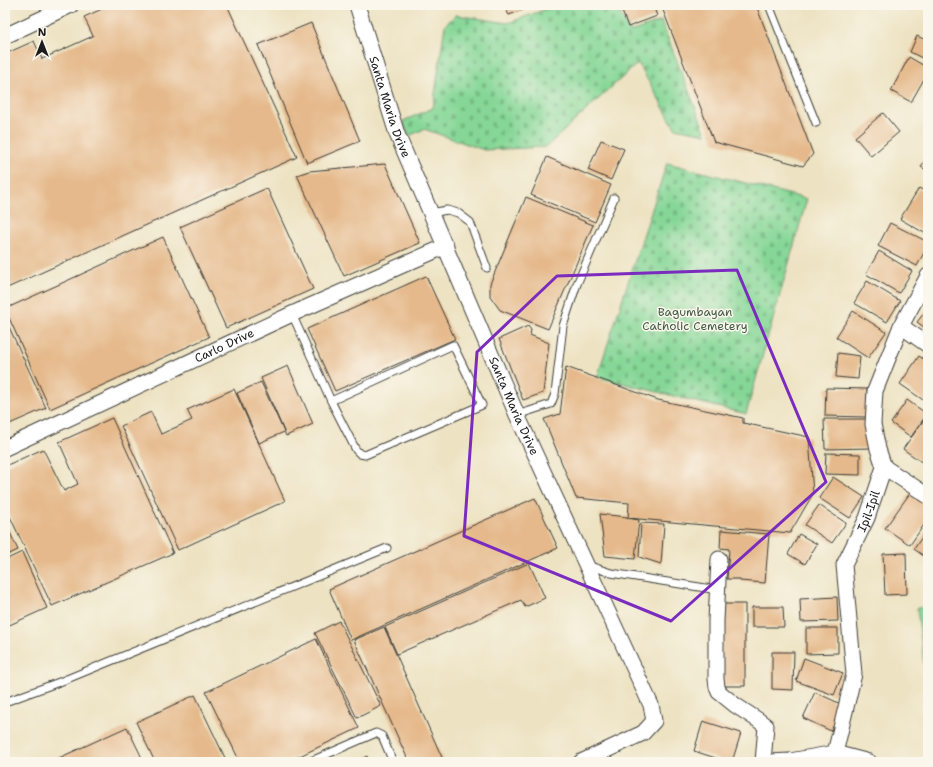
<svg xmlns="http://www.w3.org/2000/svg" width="933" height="767" viewBox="0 0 933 767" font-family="'Shantell Sans',sans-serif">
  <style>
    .cemetery { fill: url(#cemetery-stones); stroke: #517a5a }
    .pitch { fill: #86d797; stroke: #517a5a }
    .building { fill: #e5b98b }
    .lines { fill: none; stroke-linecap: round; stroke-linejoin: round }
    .service-casing { stroke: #3b3a35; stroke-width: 9 }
    .minor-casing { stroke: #3b3a35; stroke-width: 17 }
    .service { stroke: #fff; stroke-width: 7 }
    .minor { stroke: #fff; stroke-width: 15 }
    .marked { fill: none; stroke: #7b2cbf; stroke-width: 3; stroke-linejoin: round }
    .labels { text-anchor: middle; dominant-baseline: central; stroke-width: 3; stroke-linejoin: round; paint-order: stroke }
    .street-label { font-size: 12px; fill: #1c1c1c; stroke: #fbf7ec }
    .park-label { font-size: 12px; fill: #415d47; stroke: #fbf7ec }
  </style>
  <defs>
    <pattern id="cemetery-stones" width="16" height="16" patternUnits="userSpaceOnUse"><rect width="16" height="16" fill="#86d797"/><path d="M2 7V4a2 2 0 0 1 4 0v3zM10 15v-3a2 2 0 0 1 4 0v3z" fill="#73b882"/></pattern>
  </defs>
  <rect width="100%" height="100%" fill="#fbf7ec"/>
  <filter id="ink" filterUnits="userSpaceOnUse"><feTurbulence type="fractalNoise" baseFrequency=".025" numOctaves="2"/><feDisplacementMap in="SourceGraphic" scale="8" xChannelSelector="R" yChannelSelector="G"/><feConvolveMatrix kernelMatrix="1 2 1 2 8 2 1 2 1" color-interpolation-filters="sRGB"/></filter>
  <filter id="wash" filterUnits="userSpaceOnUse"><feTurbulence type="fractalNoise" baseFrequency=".012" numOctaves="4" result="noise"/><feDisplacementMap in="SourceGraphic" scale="16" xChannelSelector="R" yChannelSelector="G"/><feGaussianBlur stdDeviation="0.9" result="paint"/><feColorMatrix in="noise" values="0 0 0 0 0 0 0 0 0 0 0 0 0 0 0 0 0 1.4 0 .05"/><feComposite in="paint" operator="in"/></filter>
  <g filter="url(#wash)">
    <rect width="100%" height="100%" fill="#ede3c3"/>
    <path class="cemetery" d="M 557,5 L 616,5 L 630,32 L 661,21 L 706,134 L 675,128 L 638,63 L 546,147 L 484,150 L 424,129 L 409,136 L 403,121 L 433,108 L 445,25 L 456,15 L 508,23 Z
      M 667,163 L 807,199 L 746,414 L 597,377 Z"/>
    <path class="pitch" d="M 928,607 L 928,672 L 925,673 L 917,608 Z"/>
    <g id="blocks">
      <path class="building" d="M 111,5 L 153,5 L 154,8 L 161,5 L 227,5 L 297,157 L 5,289 L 5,54 L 34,41 L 42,59 L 93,36 L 84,17 Z
        M 503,5 L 536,5 L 509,15 Z
        M 622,5 L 653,5 L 657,16 L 628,27 L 620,6 Z
        M 661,5 L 756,5 L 813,154 L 803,166 L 714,142 Z
        M 311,23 L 360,141 L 307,163 L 258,45 Z
        M 917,36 L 928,41 L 928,61 L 910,52 Z
        M 909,57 L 928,68 L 928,72 L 911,102 L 891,91 Z
        M 883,113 L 899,132 L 871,156 L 855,137 Z
        M 601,140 L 624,149 L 611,180 L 588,170 Z
        M 928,155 L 928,171 L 921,167 Z
        M 547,157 L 611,185 L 595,222 L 531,195 Z
        M 385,164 L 420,243 L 344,276 L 297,175 L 309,171 Z
        M 267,188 L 313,289 L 226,328 L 180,227 Z
        M 919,188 L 928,193 L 928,235 L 900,219 Z
        M 526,197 L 593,225 L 548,329 L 500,310 L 490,296 L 490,284 Z
        M 890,223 L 928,242 L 928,245 L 917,266 L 878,246 Z
        M 163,237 L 209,337 L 50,409 L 5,309 Z
        M 879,251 L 912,271 L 899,293 L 866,274 Z
        M 426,276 L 455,339 L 335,391 L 307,329 Z
        M 867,281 L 900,301 L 887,322 L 854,303 Z
        M 928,308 L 928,330 L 917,322 Z
        M 853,311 L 886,332 L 868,358 L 836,337 Z
        M 5,318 L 46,408 L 5,426 Z
        M 528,326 L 531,330 L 530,335 L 549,343 L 543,393 L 523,400 L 499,339 Z
        M 838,353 L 860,356 L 858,379 L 836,377 Z
        M 919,356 L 928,362 L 928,399 L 926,402 L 900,384 Z
        M 288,366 L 313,424 L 286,436 L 261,378 Z
        M 566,367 L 658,400 L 743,418 L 743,423 L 809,437 L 813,494 L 790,533 L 628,518 L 629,503 L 576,498 L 544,419 L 560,414 Z
        M 261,382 L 284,432 L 259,443 L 237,393 Z
        M 826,388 L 867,389 L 867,417 L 825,416 Z
        M 234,389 L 285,501 L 178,550 L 121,426 L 151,412 L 161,434 L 192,420 L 187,410 Z
        M 907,400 L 927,414 L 911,437 L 891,423 Z
        M 928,414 L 928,456 L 923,463 L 903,449 Z
        M 112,418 L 173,553 L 52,606 L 5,506 L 5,466 L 43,449 L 64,491 L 78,484 L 59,442 Z
        M 824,419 L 871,419 L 871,448 L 825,449 Z
        M 826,453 L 860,454 L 860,475 L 825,474 Z
        M 833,477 L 864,497 L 850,518 L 819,498 Z
        M 913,489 L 928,499 L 928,519 L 910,545 L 885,528 Z
        M 535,498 L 558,548 L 351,640 L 329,589 Z
        M 819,505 L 846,523 L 832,543 L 805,525 Z
        M 600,514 L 627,517 L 627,518 L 639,520 L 635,559 L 605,556 Z
        M 5,522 L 18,550 L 5,556 Z
        M 641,523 L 664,524 L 661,564 L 639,557 Z
        M 928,528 L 928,559 L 914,549 Z
        M 721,530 L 769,534 L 765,583 L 740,581 L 740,579 L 727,579 L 729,549 L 720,548 Z
        M 799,534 L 817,544 L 805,564 L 788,554 Z
        M 22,552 L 47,608 L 5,627 L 5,560 Z
        M 906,553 L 907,594 L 885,595 L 883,554 Z
        M 529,563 L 545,598 L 525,607 L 521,600 L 397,654 L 385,627 Z
        M 837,597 L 838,621 L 801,622 L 800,599 Z
        M 721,604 L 745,604 L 745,686 L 721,686 Z
        M 752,607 L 783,607 L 784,627 L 752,627 Z
        M 339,621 L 381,706 L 357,718 L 315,633 Z
        M 384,627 L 444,762 L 409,762 L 354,640 Z
        M 806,628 L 838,628 L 838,653 L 806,654 Z
        M 316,639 L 359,728 L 287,762 L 240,762 L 206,692 Z
        M 772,652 L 794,652 L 793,690 L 772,689 Z
        M 804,658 L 843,673 L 834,695 L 796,681 Z
        M 815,692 L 843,705 L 831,731 L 803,718 Z
        M 195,695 L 227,762 L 155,762 L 136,722 Z
        M 703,721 L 741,733 L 732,762 L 728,762 L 694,751 Z
        M 127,727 L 144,762 L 50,762 Z
        M 367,756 L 370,762 L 355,762 Z"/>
    </g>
  </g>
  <g filter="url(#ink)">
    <use href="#blocks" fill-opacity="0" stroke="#3b3a35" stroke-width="1"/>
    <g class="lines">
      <defs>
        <path id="service" d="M 769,5 L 816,123
          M 431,213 L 447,210 L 458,213 L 470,222 L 487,268
          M 292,314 L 331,401 L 356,450 L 360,454 L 365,455 L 482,405 L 453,345 L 331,401
          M 517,415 L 551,404 L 555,394 L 563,326 L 577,284 L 614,198
          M 587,565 L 611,573 L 718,590
          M 5,702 L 62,681 L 387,548
          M 309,762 L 376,733 L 382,736 L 393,762"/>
        <g id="minor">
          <path id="s1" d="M 357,5 L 397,134 L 517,415 L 651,705 L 654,721 L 643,733 L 581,762"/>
          <path d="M 5,36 L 71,5"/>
          <path d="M 901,326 L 928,345"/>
          <path id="s2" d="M 5,448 L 292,314 L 446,246"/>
          <path d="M 884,467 L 928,496"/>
          <path d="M 719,559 L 716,621 L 716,679 L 717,687 L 719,692 L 735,705 L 758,720 L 766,726 L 763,762"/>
          <path id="s3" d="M 835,753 L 854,674 L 844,565 L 867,518 L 884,467 L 878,449 L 873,424 L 875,391 L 901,326 L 928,276"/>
          <path d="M 770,762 L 790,761 L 835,753 L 869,762"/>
        </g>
      </defs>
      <use href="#service" class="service-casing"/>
      <use href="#minor" class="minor-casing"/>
      <use href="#service" class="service"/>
      <use href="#minor" class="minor"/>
    </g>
  </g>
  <path class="marked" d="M 737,270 L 826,482 L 671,621 L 464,536 L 477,352 L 557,276 Z"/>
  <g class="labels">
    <g class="street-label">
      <text stroke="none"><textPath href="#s1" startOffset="107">Santa Maria Drive</textPath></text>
      <text stroke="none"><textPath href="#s2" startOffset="242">Carlo Drive</textPath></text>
      <text stroke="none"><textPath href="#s1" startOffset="431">Santa Maria Drive</textPath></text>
      <text stroke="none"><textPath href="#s3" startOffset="250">Ipil-Ipil</textPath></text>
    </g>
    <g class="park-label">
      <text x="695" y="312">Bagumbayan<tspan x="695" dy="14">Catholic Cemetery</tspan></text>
    </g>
  </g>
  <rect width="933" height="767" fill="none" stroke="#fbf7ec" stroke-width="20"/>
  <g transform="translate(42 42)" stroke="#fbf7ec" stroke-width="3" paint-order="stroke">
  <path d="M0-3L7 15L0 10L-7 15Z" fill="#1c1c1c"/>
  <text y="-6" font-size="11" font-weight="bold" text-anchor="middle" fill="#1c1c1c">N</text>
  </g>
</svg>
